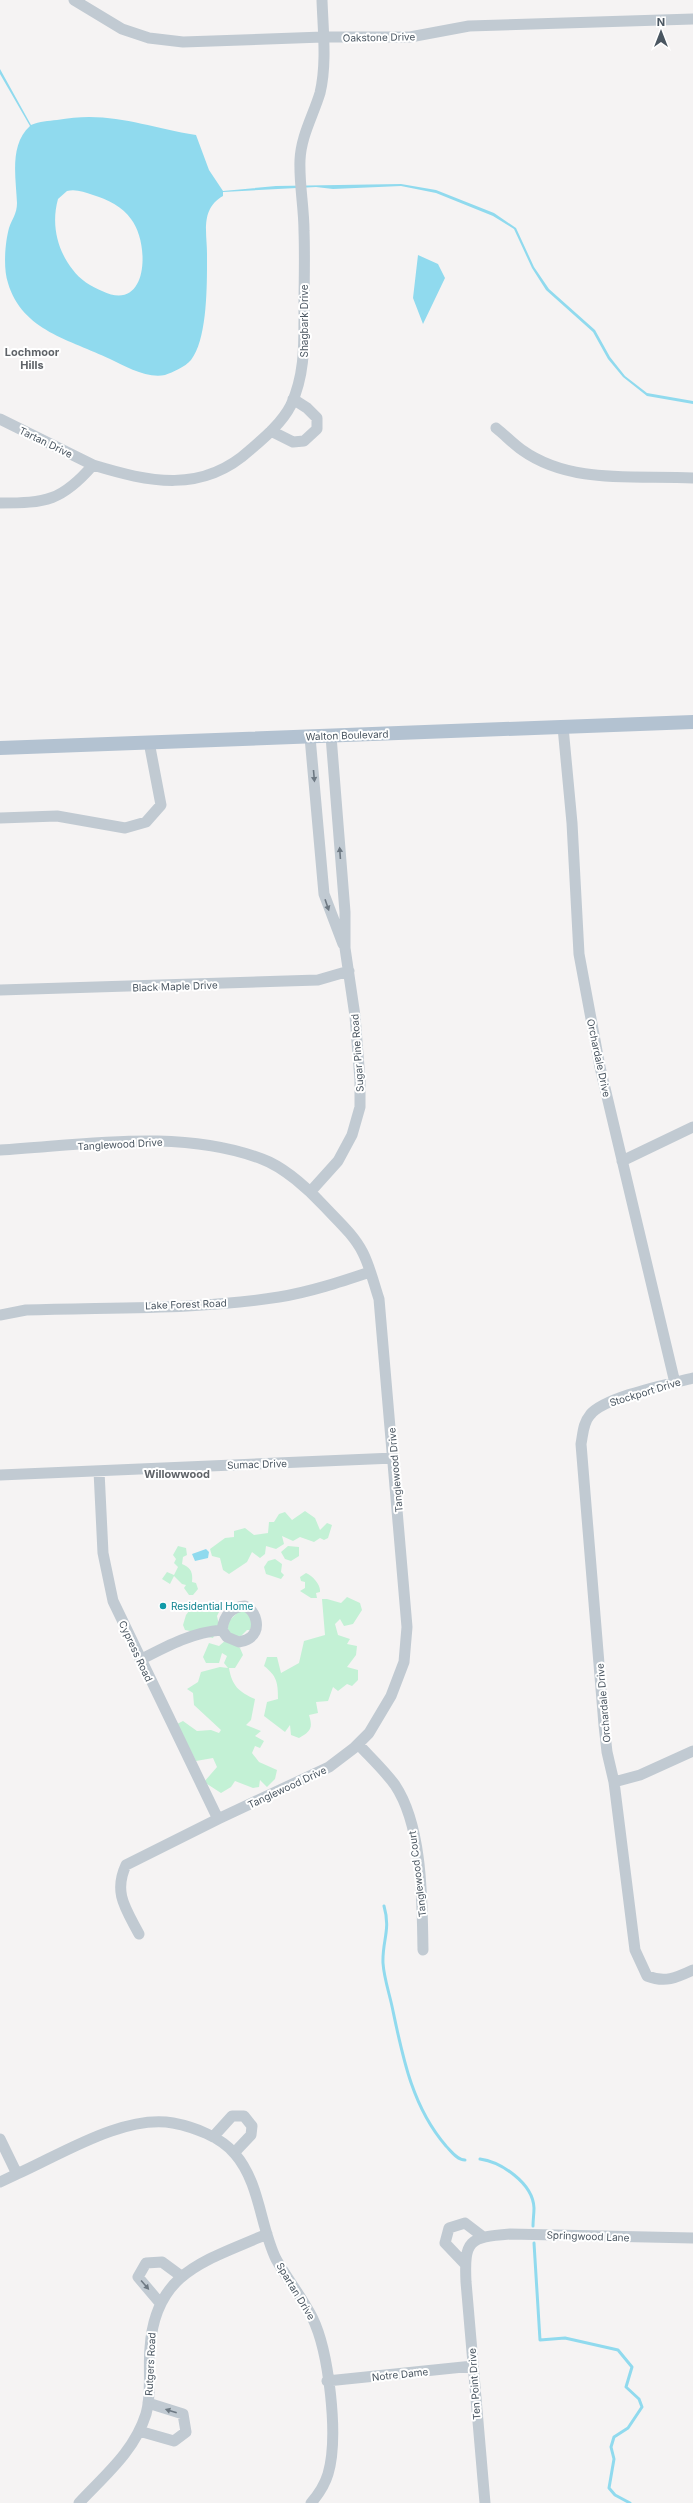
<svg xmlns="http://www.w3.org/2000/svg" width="693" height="2503" viewBox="0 0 693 2503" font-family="Inter,sans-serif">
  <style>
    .green { fill: #c3f1d5 }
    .water { fill: #90daee; fill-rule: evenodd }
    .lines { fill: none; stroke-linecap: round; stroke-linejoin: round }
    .stream { stroke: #90daee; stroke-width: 3 }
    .minor { stroke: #c1cad2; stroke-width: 11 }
    .major { stroke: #b3c2d1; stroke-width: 14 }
    .oneway { fill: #6e7983 }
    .culture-dot { fill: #0f9aa8; stroke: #fff; stroke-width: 1.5 }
    .labels { text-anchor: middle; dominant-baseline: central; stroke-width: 4; stroke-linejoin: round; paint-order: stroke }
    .street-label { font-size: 10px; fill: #4a5661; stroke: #fff }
    .culture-label { font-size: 10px; fill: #0d838f; stroke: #fff; text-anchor: start }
    .neighbourhood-label { font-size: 11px; font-weight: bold; fill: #5f6368; stroke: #fff }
  </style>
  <rect width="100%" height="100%" fill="#f5f3f3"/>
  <path class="green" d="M 305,1511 L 315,1518 L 320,1530 L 327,1523 L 332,1525 L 328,1538 L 324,1540 L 320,1538 L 314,1542 L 300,1537 L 293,1541 L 282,1536 L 284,1544 L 276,1549 L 266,1546 L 265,1554 L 260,1558 L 252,1552 L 247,1562 L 229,1574 L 223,1570 L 220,1558 L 212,1556 L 210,1549 L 225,1538 L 234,1537 L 234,1531 L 245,1528 L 254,1535 L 268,1533 L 269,1522 L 274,1522 L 279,1514 L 285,1512 L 292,1520 Z
    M 178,1546 L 186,1548 L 187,1555 L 183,1557 L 182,1564 C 191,1568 193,1572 192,1582 L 196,1583 L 198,1589 L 193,1595 L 189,1595 L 184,1588 L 186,1585 L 182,1584 L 174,1576 L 170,1584 L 162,1579 L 167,1572 L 174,1575 L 178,1567 L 174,1563 L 176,1559 L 173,1555 Z
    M 288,1546 L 299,1547 L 299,1556 L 291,1561 L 285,1559 L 281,1552 Z
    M 275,1559 L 282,1564 L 281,1572 L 284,1575 L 281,1579 L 266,1574 L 264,1567 L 268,1561 Z
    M 306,1573 C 313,1576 321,1585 320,1592 L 316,1593 L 317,1598 L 311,1598 L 300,1591 L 305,1588 L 305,1582 L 301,1581 L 300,1577 Z
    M 347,1597 L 360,1603 L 362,1610 L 353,1624 L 344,1626 L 340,1619 L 335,1624 L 338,1635 L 350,1639 L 347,1644 L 357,1646 L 356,1655 L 347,1667 L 358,1670 L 358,1680 L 352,1686 L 347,1684 L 338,1691 L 333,1687 L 328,1701 L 316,1702 L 318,1713 L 309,1715 C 313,1728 311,1731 299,1738 L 291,1735 L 290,1725 L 285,1732 L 264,1716 L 267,1702 L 278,1699 C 278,1683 277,1676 264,1666 L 267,1657 L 277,1657 L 281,1673 L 299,1663 L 304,1641 L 325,1635 L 322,1599 L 327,1599 L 341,1603 Z
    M 199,1602 L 204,1605 L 213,1602 L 212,1611 L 216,1608 L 220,1610 L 217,1616 L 219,1625 L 213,1638 L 192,1634 L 190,1631 L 185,1630 L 183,1625 L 186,1615 L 192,1607 L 196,1609 Z
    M 241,1609 L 254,1619 L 250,1630 L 247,1630 L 241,1636 L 233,1638 L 227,1633 L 229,1621 Z
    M 226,1640 L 240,1648 L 243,1655 L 235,1668 L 229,1668 C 232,1686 239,1692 255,1699 L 251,1720 L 246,1725 L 261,1731 L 255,1736 L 264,1741 L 260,1748 L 255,1746 L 252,1753 L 259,1762 L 277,1770 L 275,1779 L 267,1787 L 260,1780 L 259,1787 L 253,1788 L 235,1781 L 231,1787 L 221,1793 L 204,1782 L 217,1767 L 213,1758 L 196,1761 L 177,1724 L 183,1721 L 197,1731 L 211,1730 L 219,1733 L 221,1730 L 194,1705 L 193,1693 L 187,1689 L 198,1682 L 201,1672 L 220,1667 L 228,1668 L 224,1663 L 227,1656 L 222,1653 L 219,1663 L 206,1663 L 203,1657 L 209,1643 L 219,1646 Z"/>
  <path class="water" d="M 0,69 L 31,125 C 40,121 48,121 57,120 C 110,110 145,127 196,135 L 209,170 L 223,191 L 276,186 L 401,184 L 436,190 L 494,213 L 516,228 L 534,267 L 549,289 L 595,330 L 610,357 L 625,376 L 647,393 L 693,401 L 693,404 L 647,396 L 623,377 L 608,359 L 593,332 L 546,290 L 532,268 L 514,229 L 493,216 L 436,193 L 401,186 L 333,189 L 316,187 L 223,192 L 223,196 C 200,209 207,233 207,254 C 207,282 208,338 191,360 C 185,367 173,372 165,375 C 147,379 125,366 110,359 C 71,340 22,331 8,283 C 3,268 5,243 9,228 C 12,219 17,214 17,203 C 16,178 9,145 30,126 L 0,74 ZM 67,191 C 76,189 84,192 93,195 C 107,199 123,207 131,219 C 150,243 149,314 102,291 C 92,287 79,279 73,270 C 57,250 51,224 58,199 Z
    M 418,255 L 438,264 L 445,278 L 423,324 L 413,298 Z
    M 206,1549 L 209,1552 L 208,1558 L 195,1561 L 192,1554 Z"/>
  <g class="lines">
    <path class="stream" d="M 384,1906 C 391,1930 382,1941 383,1963 C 384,1979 390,1995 393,2011 C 403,2059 413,2108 446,2146 C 451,2151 457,2160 465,2160
      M 480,2159 C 501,2162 533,2183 534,2208 C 534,2214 533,2220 533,2226
      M 534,2243 L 540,2340 L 565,2338 L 618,2350 L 632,2367 L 626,2387 L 639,2399 L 642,2407 L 628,2428 L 614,2437 L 611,2447 L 614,2459 L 609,2488 L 615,2495 L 630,2503"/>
    <path class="minor" d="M 74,0 L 122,29 L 149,38 L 183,42 L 323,37 L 410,37 L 469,26 L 693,19
      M 0,419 L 93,465
      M 496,428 C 505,435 513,444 522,450 C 571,485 636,475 693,478
      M 271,431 L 293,442 L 304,441 L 317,429 L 317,418 L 307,408 L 293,399
      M 0,503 C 46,503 62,501 93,465 C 149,482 202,494 250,450 C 264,438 282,423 291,405 C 305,374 304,345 304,311 C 304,284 305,257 304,231 C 304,207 299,184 300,160 C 301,136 313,116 320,93 C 327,64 323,30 322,0
      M 563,727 L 572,823 L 579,954 L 600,1067 L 675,1383
      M 310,737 L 324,894 L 343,944
      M 0,818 L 57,816 L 125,828 L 146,822 L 161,805 L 149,742
      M 0,990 L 318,980 L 349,971
      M 0,1150 C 85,1145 180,1128 262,1159 C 284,1167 309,1190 324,1206 C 338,1221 354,1235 363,1253 C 370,1267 374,1284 379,1299 L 407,1627 L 404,1662 L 391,1696 L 369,1733 L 354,1748 L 329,1767 L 218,1819 L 126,1865 C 113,1893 126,1909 139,1934
      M 622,1161 L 693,1127
      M 311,1191 L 338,1161 L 352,1135 L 360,1107 L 360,1080 L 355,1016 L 345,948 L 345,912 L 331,736
      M 0,1315 L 26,1310 C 110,1307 196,1310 279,1297 C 310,1292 340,1282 370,1272
      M 693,1378 C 669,1384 604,1397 590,1415 C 583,1423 583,1434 581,1444 L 604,1725 L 607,1752 L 614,1782 L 635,1950 L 647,1976 C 665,1983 676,1978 693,1970
      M 99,1471 L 103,1553 L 113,1601 L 218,1819
      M 0,1475 L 394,1458
      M 140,1660 C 167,1646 193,1632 222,1630 C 224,1616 230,1607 245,1606 C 256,1611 261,1628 251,1637 C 248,1640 243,1641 239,1642 L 227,1637 L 222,1630
      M 358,1744 C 370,1757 385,1771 395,1785 C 423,1827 422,1901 423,1950
      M 614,1782 L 640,1775 L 693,1751
      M 213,2137 L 232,2116 L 244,2116 L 252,2126 L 251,2135 L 234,2153
      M 0,2139 L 17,2174 L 0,2182
      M 17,2174 C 60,2155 124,2114 173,2123 C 194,2127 221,2137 235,2154 C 260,2183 260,2226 276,2259 C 287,2279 302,2297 312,2317 C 329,2351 339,2437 328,2474 C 325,2484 318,2495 311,2503
      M 465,2264 L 445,2243 L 449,2228 L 465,2223 L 482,2236
      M 160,2303 L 138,2277 L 146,2263 L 162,2262 L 181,2276
      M 327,2381 L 473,2366
      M 139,2431 L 174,2441 L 186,2432 L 183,2414 L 148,2403
      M 79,2503 C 105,2475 134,2452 146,2414 C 152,2394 148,2369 150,2348 C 155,2271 206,2261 267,2234
      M 485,2503 L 466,2282 C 464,2240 469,2237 510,2234 L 693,2238"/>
    <path class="major" d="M 0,748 L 693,722"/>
  </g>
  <defs><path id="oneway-solid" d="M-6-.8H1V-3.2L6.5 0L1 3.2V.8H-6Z"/></defs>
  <g class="oneway">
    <use href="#oneway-solid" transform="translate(314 776) rotate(85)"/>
    <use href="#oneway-solid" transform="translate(340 853) rotate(-94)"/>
    <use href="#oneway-solid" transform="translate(327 905) rotate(71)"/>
    <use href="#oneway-solid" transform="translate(145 2285) rotate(49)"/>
    <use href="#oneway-solid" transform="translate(171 2411) rotate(-162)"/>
  </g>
  <circle class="culture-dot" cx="163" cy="1606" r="4"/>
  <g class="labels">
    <g class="street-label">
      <text transform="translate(379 37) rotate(-1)">Oakstone Drive</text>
      <text transform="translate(304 321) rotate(-90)">Shagbark Drive</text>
      <text transform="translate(46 442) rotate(26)">Tartan Drive</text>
      <text transform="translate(347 735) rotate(-2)">Walton Boulevard</text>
      <text transform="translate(175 986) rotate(-2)">Black Maple Drive</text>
      <text transform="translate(357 1053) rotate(-94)">Sugar Pine Road</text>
      <text transform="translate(599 1058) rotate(78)">Orchardale Drive</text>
      <text transform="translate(120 1144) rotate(-3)">Tanglewood Drive</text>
      <text transform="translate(186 1304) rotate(-2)">Lake Forest Road</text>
      <text transform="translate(645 1392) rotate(-17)">Stockport Drive</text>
      <text transform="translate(257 1464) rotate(-2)">Sumac Drive</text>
      <text transform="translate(395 1470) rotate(-95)">Tanglewood Drive</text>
      <text transform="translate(136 1651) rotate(65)">Cypress Road</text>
      <text transform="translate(603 1703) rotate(-95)">Orchardale Drive</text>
      <text transform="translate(287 1787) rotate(-25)">Tanglewood Drive</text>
      <text transform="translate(417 1874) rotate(-97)">Tanglewood Court</text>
      <text transform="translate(588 2236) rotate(2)">Springwood Lane</text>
      <text transform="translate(296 2291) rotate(59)">Spartan Drive</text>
      <text transform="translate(150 2364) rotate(-87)">Rutgers Road</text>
      <text transform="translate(400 2374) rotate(-6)">Notre Dame</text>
      <text transform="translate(474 2384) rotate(-94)">Ten Point Drive</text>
    </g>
    <g class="culture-label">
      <text x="171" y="1606">Residential Home</text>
    </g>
    <g class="neighbourhood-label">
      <text x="32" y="352">Lochmoor<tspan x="32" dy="13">Hills</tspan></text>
      <text x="177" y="1474">Willowwood</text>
    </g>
  </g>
  <g transform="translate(661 32)" stroke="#ffffff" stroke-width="3" paint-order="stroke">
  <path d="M0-3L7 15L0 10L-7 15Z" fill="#4a5661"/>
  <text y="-6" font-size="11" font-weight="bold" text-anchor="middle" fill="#4a5661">N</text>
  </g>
</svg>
